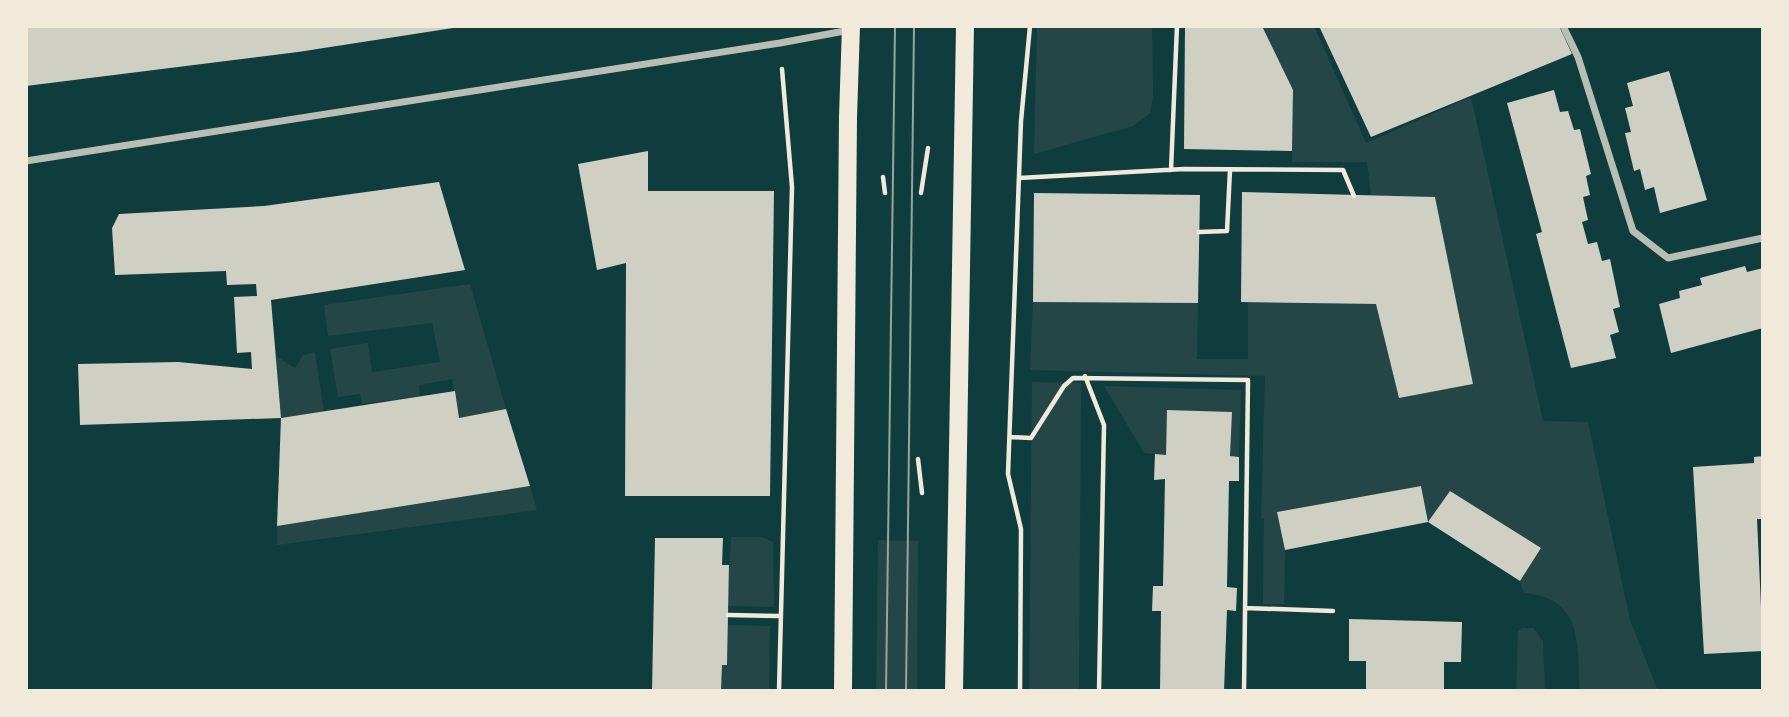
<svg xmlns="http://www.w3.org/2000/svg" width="1789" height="717" viewBox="0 0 1789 717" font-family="Overpass,sans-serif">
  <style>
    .green { fill: #244646 }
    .building { fill: #cfcfc3 }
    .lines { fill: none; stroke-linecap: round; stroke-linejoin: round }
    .path { stroke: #f1e9da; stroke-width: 4.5 }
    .minor { stroke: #b8beb3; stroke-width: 7 }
    .primary { stroke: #f1e9da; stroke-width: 18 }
    .tram { stroke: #97a49c; stroke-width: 2 }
  </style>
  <rect width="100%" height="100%" fill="#0f3d3e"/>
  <path class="green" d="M 1037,26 L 1152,26 L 1153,95 L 1150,113 L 1133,126 L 1034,154 Z
    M 1262,26 L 1314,26 L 1366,143 L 1471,97 L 1543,421 L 1588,422 L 1630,620 L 1658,691 L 1580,691 C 1577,645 1584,598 1524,593 L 1520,581 L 1541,548 L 1450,492 L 1428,522 L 1421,486 L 1277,512 L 1285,550 L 1284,604 L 1263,604 L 1264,519 L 1261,518 L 1265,376 L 1030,370 L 1033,302 L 1198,303 L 1197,359 L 1248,359 L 1248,302 L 1376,304 L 1399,398 L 1473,384 L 1435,197 L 1371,195 L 1367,162 L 1292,162 L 1293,90 Z
    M 470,284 L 506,409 L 459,418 L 452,379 L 419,385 L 420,396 L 362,404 L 360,394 L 338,397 L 330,349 L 368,343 L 372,372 L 440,362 L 432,323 L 328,336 L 324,305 Z
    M 315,352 L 324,412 L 281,418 L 276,356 L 295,368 L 303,355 Z
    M 1032,382 L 1081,383 L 1079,691 L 1029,691 Z
    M 1104,386 L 1241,390 L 1239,457 L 1230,456 L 1231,412 L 1167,410 L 1166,455 L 1144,453 Z
    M 530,486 L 537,510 L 277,545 L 277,526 Z
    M 731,537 L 762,537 L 773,542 L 774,607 L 728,606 Z
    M 878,540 L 918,541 L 917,691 L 876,691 Z
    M 728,625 L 770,626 L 769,691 L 721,691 L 722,665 L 727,665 Z
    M 1522,628 L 1534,628 L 1543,641 L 1545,691 L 1516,691 L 1518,631 Z"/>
  <path class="building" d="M 26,26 L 453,26 L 453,28 L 298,52 L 26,86 Z
    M 1185,26 L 1262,26 L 1293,90 L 1292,151 L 1184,149 Z
    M 1319,26 L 1559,26 L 1572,54 L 1371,137 Z
    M 1669,71 L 1707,200 L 1660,213 L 1654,187 L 1645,190 L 1640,169 L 1634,171 L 1625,133 L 1631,132 L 1625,108 L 1633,106 L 1627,83 Z
    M 1554,90 L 1560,112 L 1568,111 L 1574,130 L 1580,129 L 1591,174 L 1586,176 L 1590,195 L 1583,197 L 1588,220 L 1582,222 L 1588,244 L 1597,242 L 1602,261 L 1610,259 L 1620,307 L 1613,309 L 1619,332 L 1610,335 L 1616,358 L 1571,368 L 1536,234 L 1542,232 L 1507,103 Z
    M 648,151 L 648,191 L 774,191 L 770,496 L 625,496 L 626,263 L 597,270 L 578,164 Z
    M 439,182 L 465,270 L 271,300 L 281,418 L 80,425 L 78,364 L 178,362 L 252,369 L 251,352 L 237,353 L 234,297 L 257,296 L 256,284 L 227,285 L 226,271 L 115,275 L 112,228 L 119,214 L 264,206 Z
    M 1242,192 L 1435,197 L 1473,384 L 1399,398 L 1376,304 L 1241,302 Z
    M 1034,193 L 1200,195 L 1198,303 L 1033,302 Z
    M 1745,266 L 1747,272 L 1763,268 L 1763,328 L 1671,353 L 1659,304 L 1680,298 L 1679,291 L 1702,285 L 1700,278 Z
    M 455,391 L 459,418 L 506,409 L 530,486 L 277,526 L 281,418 Z
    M 1167,410 L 1232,412 L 1230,456 L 1239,457 L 1239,481 L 1229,481 L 1227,587 L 1237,588 L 1236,611 L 1227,610 L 1224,691 L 1160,691 L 1161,611 L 1152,611 L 1153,586 L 1163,586 L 1165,479 L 1154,480 L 1155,454 L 1166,455 Z
    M 1763,456 L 1763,519 L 1757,519 L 1763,651 L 1704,654 L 1693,467 L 1754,463 L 1754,457 Z
    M 1421,486 L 1428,522 L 1450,491 L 1541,548 L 1520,581 L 1428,522 L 1285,550 L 1277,512 Z
    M 655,538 L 723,538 L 722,565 L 729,565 L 727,665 L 722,665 L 721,691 L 652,691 Z
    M 1349,619 L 1462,622 L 1461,662 L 1444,662 L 1444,691 L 1366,691 L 1366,661 L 1349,661 Z"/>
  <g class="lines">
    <path class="path" d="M 1171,170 L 1177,26
      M 883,177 L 885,193
      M 1019,178 L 1184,169 L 1343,170 L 1354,196
      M 921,193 L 928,148
      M 1199,232 L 1227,231 L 1230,170
      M 1085,376 L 1104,425 L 1099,691
      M 1010,437 L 1031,438 L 1064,386 L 1073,378 L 1248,380 L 1244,691
      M 918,459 L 922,493
      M 1245,608 L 1333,611
      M 728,615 L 780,616
      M 779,691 L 792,187 L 782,69
      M 1020,691 L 1021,529 L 1008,474 L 1021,121 L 1030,26"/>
    <path class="minor" d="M 1563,26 L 1578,57 L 1633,231 L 1668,258 L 1763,238
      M 26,161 L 780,43 L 850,30"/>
    <path class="primary" d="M 843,691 L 848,117 L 851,26
      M 954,691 L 965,26"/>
    <path class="tram" d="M 886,691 L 895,26
      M 906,691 L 914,26"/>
  </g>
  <rect width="1789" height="717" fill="none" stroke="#f1e9da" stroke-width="56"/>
</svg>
